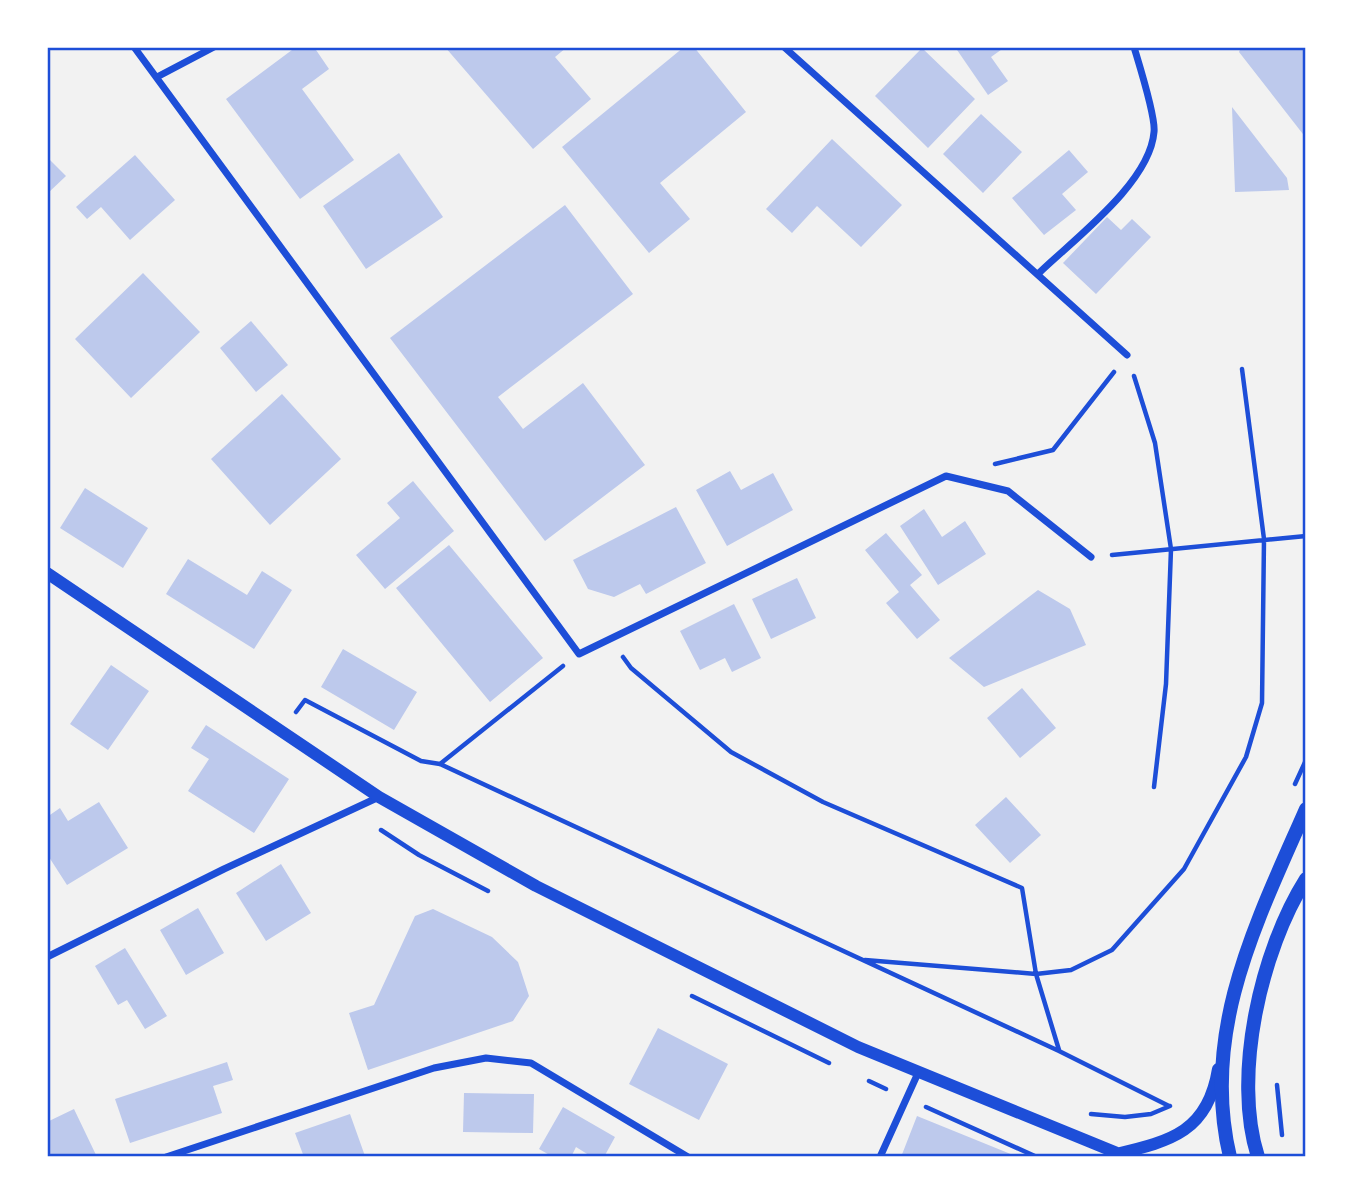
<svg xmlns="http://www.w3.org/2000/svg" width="1353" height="1204" viewBox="0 0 1353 1204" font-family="'Source Sans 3',sans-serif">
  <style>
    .building { fill: #bdc9ec }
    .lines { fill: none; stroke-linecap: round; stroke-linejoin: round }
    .path { stroke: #1d4ed8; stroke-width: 4.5 }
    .minor { stroke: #1d4ed8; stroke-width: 7 }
    .tertiary { stroke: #1d4ed8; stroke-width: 12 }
    .secondary { stroke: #1d4ed8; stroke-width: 14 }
    .neatline { fill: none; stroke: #1d4ed8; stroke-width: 2.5 }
  </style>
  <rect width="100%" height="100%" fill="#f2f2f2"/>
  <path class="building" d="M 296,47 L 314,47 L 329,69 L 302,89 L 354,160 L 300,199 L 226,99 Z
    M 445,47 L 567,47 L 555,57 L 591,99 L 533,149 Z
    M 684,47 L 694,47 L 746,112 L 660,183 L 690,219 L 649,253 L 562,147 Z
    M 955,47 L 1005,47 L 991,57 L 1008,81 L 988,95 Z
    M 1241,47 L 1303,47 L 1306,51 L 1306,138 L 1239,52 Z
    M 922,48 L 975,99 L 928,148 L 875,96 Z
    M 1232,107 L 1287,178 L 1289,190 L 1235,192 Z
    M 981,114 L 1022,152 L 983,193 L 943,154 Z
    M 832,139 L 902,205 L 861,247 L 817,206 L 792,233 L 766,209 Z
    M 1069,150 L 1088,172 L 1062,194 L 1076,210 L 1044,235 L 1012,198 Z
    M 399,153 L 443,217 L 366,269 L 323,206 Z
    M 135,155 L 175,200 L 130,240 L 101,207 L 87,219 L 76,207 Z
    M 47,157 L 66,176 L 47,194 Z
    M 565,205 L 633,294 L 498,397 L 523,429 L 583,383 L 645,465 L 545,541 L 390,338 Z
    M 1107,217 L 1121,230 L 1132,219 L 1151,237 L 1096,294 L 1063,263 Z
    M 143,273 L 200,332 L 131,398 L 75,339 Z
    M 251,321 L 288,365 L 256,392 L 220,348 Z
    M 282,394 L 341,459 L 270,525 L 211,459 Z
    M 730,471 L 741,490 L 773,473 L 793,510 L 727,546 L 696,490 Z
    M 413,481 L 454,531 L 385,589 L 356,555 L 400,518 L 387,503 Z
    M 85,488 L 148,528 L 123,568 L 60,528 Z
    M 676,507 L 706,563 L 646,594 L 640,584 L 614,597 L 588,589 L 573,560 Z
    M 924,509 L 942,537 L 965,521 L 986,554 L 938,585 L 900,526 Z
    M 886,533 L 922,575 L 910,585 L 940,620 L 917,639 L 886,603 L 899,592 L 865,550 Z
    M 449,545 L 543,658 L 490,702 L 396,588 Z
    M 188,559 L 247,595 L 262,571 L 292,590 L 254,649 L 166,594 Z
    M 797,578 L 816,618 L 771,639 L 752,599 Z
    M 1038,590 L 1070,609 L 1086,645 L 984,687 L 949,658 Z
    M 734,604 L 761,658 L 732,672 L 725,658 L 700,670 L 680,631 Z
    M 343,649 L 417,692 L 394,730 L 321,687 Z
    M 111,665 L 149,691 L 108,750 L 70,724 Z
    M 1022,688 L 1056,728 L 1020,758 L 987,718 Z
    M 206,725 L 289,779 L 254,833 L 188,791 L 209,759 L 191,748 Z
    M 1006,797 L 1041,835 L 1010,863 L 975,825 Z
    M 99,802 L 128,848 L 67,885 L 47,854 L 47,817 L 60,808 L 68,821 Z
    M 281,864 L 311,913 L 266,941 L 236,893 Z
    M 198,908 L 224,953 L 186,975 L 160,930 Z
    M 433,909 L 492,937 L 518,962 L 529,996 L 513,1021 L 368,1070 L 349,1013 L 374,1005 L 415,916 Z
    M 125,948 L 167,1016 L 145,1029 L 127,1000 L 118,1005 L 95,966 Z
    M 658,1028 L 728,1064 L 699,1120 L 629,1084 Z
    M 227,1062 L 233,1080 L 213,1086 L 222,1113 L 130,1143 L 115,1099 Z
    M 464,1093 L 534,1094 L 533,1133 L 463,1132 Z
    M 563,1107 L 615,1137 L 604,1157 L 592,1157 L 576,1147 L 571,1157 L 553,1157 L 539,1149 Z
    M 74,1109 L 97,1157 L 47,1157 L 47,1122 Z
    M 350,1114 L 365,1156 L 304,1157 L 295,1133 Z
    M 917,1116 L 1018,1157 L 901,1157 Z"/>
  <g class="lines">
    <path class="path" d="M 1134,376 L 1155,443 L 1171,549 L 1166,684 L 1154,787
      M 995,464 L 1053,450 L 1114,372
      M 1112,555 L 1306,536
      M 623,657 L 631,668 L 731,752 L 823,802 L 1022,888 L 1036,974 L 1059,1050
      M 296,712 L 305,700 L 421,761 L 440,764 L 1059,1051 L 1169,1106
      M 440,764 L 563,666
      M 1295,784 L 1306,760
      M 381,830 L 419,855 L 488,891
      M 865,960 L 1036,974 L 1071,970 L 1112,950 L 1184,869 L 1246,757 L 1262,703 L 1264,539 L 1242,369
      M 692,996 L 829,1063
      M 869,1081 L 886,1089
      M 1277,1085 L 1282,1135
      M 926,1107 L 1037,1157
      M 1091,1114 L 1125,1117 L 1151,1114 L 1170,1106"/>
    <path class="minor" d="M 134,47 L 579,654 L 946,476 L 1008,491 L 1091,557
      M 784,47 L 1127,355
      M 157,77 L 214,47
      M 1039,273 C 1074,239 1150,183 1154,132 C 1156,117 1139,64 1134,47
      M 47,957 L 224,869 L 379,797
      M 166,1157 L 434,1068 L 486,1058 L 531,1063 L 688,1157
      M 880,1157 L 918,1073"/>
    <path class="tertiary" d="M 47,573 L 379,797 L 536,886 L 858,1047 L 1127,1157
      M 1116,1154 C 1172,1141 1208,1131 1218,1069"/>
    <path class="secondary" d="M 1230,1157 C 1200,1031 1257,921 1306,809
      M 1258,1157 C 1232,1076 1261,950 1306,879"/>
  </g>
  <rect width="1353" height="1204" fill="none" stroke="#ffffff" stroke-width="98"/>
  <rect x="49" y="49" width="1255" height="1106" class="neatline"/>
</svg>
